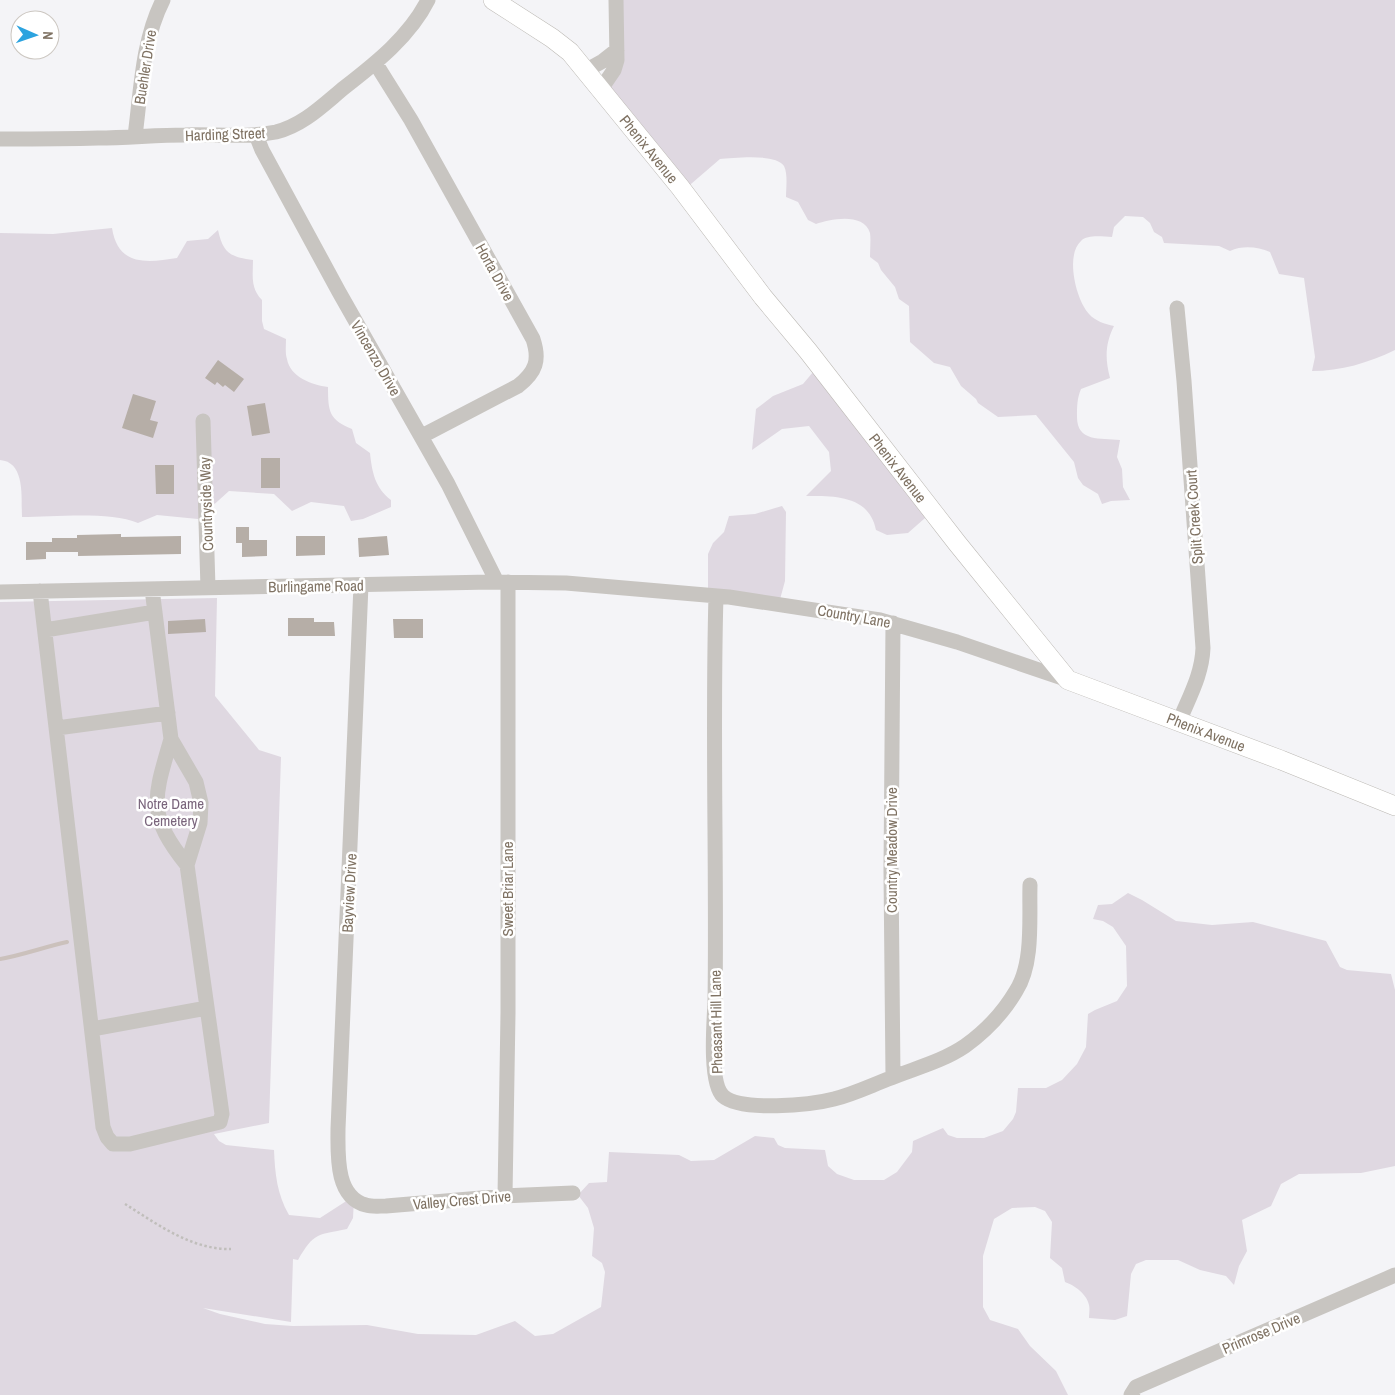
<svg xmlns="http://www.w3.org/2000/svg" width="1395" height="1395" viewBox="0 0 1395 1395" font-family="'Archivo Narrow',sans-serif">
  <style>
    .green { fill: #dfd8e1 }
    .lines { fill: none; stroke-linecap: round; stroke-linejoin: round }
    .stream { stroke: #cbc1bc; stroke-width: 4 }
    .building { fill: #b6aea7 }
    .major-casing { stroke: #bcb9b4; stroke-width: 20 }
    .path { stroke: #c0bebb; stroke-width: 2.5; stroke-dasharray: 2.5 2.5; stroke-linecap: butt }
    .minor { stroke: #c8c5c1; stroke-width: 15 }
    .major { stroke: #fff; stroke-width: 19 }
    .labels { text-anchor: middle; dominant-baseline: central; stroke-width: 5; stroke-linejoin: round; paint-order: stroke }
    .street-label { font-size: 15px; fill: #7f7263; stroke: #fff }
    .park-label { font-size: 15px; fill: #7a657c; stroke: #fff }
  </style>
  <rect width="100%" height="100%" fill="#f4f4f7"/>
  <path class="green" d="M 614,0 L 1395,0 L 1395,350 C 1368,363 1341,371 1312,371 L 1315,357 L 1304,278 L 1279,274 L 1270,252 C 1258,247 1243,245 1230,251 L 1219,246 L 1164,243 L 1162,237 L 1154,232 L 1150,223 L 1143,217 L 1125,216 L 1114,227 L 1112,237 C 1103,237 1088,234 1081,241 C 1065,255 1076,300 1089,314 C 1095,321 1105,324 1114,326 C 1105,344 1105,359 1110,378 L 1081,389 C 1077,399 1077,406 1077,417 C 1077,442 1100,438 1120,440 L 1117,457 L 1122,469 L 1123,487 L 1130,500 L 1111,501 L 1102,504 L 1098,494 L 1083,485 L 1078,478 L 1074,462 L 1036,415 L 998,417 L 978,403 L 976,399 L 961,386 L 950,367 L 934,363 L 910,342 L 909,306 L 899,299 L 895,287 L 881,270 L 878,263 L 870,257 C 870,249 871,240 870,233 C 864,212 830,219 816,224 L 808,220 L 798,202 L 786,197 C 786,188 788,174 784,166 C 776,153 734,158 720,159 L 684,190 L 603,93 L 615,70 Z
    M 112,228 C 118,266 146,263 177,258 L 187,241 L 208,239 L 218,230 C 223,253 230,257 253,260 C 253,275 250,288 262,300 L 262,321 L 264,329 L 286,339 C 286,345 285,353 287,359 C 290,377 312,385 328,387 C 328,411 329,420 352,429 L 356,443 L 370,453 C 372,472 375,488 391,500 L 391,507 L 363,519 L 351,521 L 344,506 L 311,502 L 292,511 L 274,494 L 229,491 L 198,519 L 157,515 L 138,523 C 110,511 53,517 22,517 C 21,499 26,462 0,460 L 0,233 L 53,234 Z
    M 819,365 L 933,511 L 908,533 L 887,535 L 876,530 C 869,495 834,496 806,496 L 831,471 L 829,452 L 809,426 L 782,429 L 752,450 L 756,409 L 773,396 L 803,384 Z
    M 782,506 L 786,512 L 785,581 L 779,603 L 708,595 L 708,554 L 713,543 L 724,532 L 729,516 L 755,514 Z
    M 217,598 L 215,696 L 259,750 L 281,757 L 269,1123 L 214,1134 L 219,1141 L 226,1145 L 274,1150 C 275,1174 277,1194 289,1215 L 320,1218 L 351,1198 L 354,1198 L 353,1218 L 347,1229 C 318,1235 314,1232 298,1260 L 293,1259 L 291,1322 L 203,1308 L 220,1314 L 265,1324 L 293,1326 L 367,1325 L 418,1334 L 476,1335 L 515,1321 L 535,1336 L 553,1334 L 601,1307 L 605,1272 L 602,1263 L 592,1256 L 594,1228 L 588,1208 L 578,1195 L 589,1183 L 607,1182 L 609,1152 L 679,1155 L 691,1161 L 714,1160 L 755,1136 L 774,1138 L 778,1145 L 785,1148 L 825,1150 L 828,1166 L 837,1174 L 854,1180 L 884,1180 L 897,1172 L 912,1152 L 913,1141 L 943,1128 L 948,1135 L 957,1138 L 984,1138 L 1003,1131 L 1013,1119 L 1016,1112 L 1018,1088 L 1046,1088 L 1062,1080 L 1077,1064 L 1086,1047 L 1088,1014 L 1095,1010 L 1117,1001 L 1127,986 L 1126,946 L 1113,927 L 1103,921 L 1093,919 L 1098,905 L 1112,904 L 1128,893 L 1142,900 L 1176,921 L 1212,925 L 1253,922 L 1326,941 L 1340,967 L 1347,970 L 1391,974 L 1395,990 L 1395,1166 L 1361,1173 L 1299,1174 L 1281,1184 L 1271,1206 L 1242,1220 L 1247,1251 L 1239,1266 L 1234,1285 L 1226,1276 L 1200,1270 L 1178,1260 L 1146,1260 L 1136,1264 L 1131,1274 L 1127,1316 L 1115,1320 L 1089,1318 C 1089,1314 1090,1309 1089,1305 C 1087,1294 1074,1285 1065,1282 L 1062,1268 L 1050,1258 L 1052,1222 L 1045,1211 L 1035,1207 L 1012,1208 L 994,1219 L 983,1256 L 983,1307 L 990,1320 L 1018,1329 L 1030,1346 L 1056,1371 L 1068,1395 L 0,1395 L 0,602 Z"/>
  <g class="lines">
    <path class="stream" d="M 0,959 C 23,955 44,947 67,942"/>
  </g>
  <path class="building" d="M 218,360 L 244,379 L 234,392 L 225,385 L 223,387 L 217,382 L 215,385 L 205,378 Z
    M 133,394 L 156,401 L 150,420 L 158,422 L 153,438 L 122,428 Z
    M 265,403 L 270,433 L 252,436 L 247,406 Z
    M 261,458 L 280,458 L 280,488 L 261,488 Z
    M 155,465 L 174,465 L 174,494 L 156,494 Z
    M 236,527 L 249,527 L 249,540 L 267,540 L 267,556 L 242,557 L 242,543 L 236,543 Z
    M 121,534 L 121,537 L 181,536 L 181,554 L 78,556 L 78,552 L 46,552 L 46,559 L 26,560 L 26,542 L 52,542 L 52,538 L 77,538 L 77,535 Z
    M 296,536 L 325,536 L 325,555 L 296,556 Z
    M 387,536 L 389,555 L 359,557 L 358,538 Z
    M 288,618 L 314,618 L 314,622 L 334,622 L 335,636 L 288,636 Z
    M 205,619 L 206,632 L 168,634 L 168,621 Z
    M 393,619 L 423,619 L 423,638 L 394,638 Z"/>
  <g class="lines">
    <defs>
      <path id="major" d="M 493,0 L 552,38 L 570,52 L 680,187 L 763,297 L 808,351 L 957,543 L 1068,680 L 1281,760 L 1395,806"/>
    </defs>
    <use href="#major" class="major-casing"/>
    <path class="path" d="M 125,1204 C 157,1224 192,1250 231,1249"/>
    <path class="minor" d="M 376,64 L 411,120 L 533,339 C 540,360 536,372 518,386 L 422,436
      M 585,71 L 603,61 L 617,50
      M 601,89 L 614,70 L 617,60 L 616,0
      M 256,135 L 262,150 L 339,292 L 448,484 L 497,582
      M 135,136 C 141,91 142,41 163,0
      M 0,139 C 33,139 66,139 98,138 C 127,138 156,135 185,135 C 215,134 247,138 276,132 C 304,125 324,104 345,87 C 376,63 410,36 428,0
      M 1177,308 L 1184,381 L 1203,648 C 1202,675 1189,697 1179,722
      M 203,421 L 208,588
      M 361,585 L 338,1129 C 338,1154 335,1197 366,1205 C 372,1207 379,1206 386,1206 L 505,1196 L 573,1193
      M 40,591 L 103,1127 L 107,1137 L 113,1144 L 130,1144 L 220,1122 L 222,1114 L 187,865 L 200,823 L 201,803 L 196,782 L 171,739 L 152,589
      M 0,592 L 491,582 L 566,583 L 729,597 L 880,620 L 957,642 L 1068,680
      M 716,596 C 712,732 717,867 715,1003 C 714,1022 709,1083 723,1096 C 741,1112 811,1105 834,1099 C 854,1094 872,1085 891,1078 C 916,1068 943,1061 965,1046 C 986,1031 1003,1013 1016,991 C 1034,963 1029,917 1030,885
      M 45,630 L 155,612
      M 57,728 L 168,713
      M 171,739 C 154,798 146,814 187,865
      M 92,1029 L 207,1008
      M 893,1077 L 891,871 L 893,623
      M 505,1196 L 508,1013 L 508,582
      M 1131,1395 L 1136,1387 L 1395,1275"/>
    <use href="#major" class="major"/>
  </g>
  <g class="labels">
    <g class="street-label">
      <text transform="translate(145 67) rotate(-81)">Buehler Drive</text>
      <text transform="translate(225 134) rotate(-2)">Harding Street</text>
      <text transform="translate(649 149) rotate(51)">Phenix Avenue</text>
      <text transform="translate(495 272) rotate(61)">Horta Drive</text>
      <text transform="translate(376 358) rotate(60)">Vincenzo Drive</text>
      <text transform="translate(898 468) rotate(52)">Phenix Avenue</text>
      <text transform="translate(206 504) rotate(-92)">Countryside Way</text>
      <text transform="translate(1194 517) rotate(-94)">Split Creek Court</text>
      <text transform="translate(316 586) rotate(-1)">Burlingame Road</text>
      <text transform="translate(854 616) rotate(10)">Country Lane</text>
      <text transform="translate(1206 732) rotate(21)">Phenix Avenue</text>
      <text transform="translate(891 850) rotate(-90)">Country Meadow Drive</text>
      <text transform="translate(507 889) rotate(-90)">Sweet Briar Lane</text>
      <text transform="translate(349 893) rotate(-87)">Bayview Drive</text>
      <text transform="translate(716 1022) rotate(-91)">Pheasant Hill Lane</text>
      <text transform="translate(462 1200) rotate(-5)">Valley Crest Drive</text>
      <text transform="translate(1261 1333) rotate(-23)">Primrose Drive</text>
    </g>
    <g class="park-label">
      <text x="171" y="803">Notre Dame<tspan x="171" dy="17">Cemetery</tspan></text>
    </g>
  </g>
  <g transform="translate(35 35) rotate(92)"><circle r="24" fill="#ffffff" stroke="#ccc7c1"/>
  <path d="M0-4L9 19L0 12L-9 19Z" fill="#2ca3df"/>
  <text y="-8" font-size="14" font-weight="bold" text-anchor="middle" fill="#7f7263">N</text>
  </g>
</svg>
